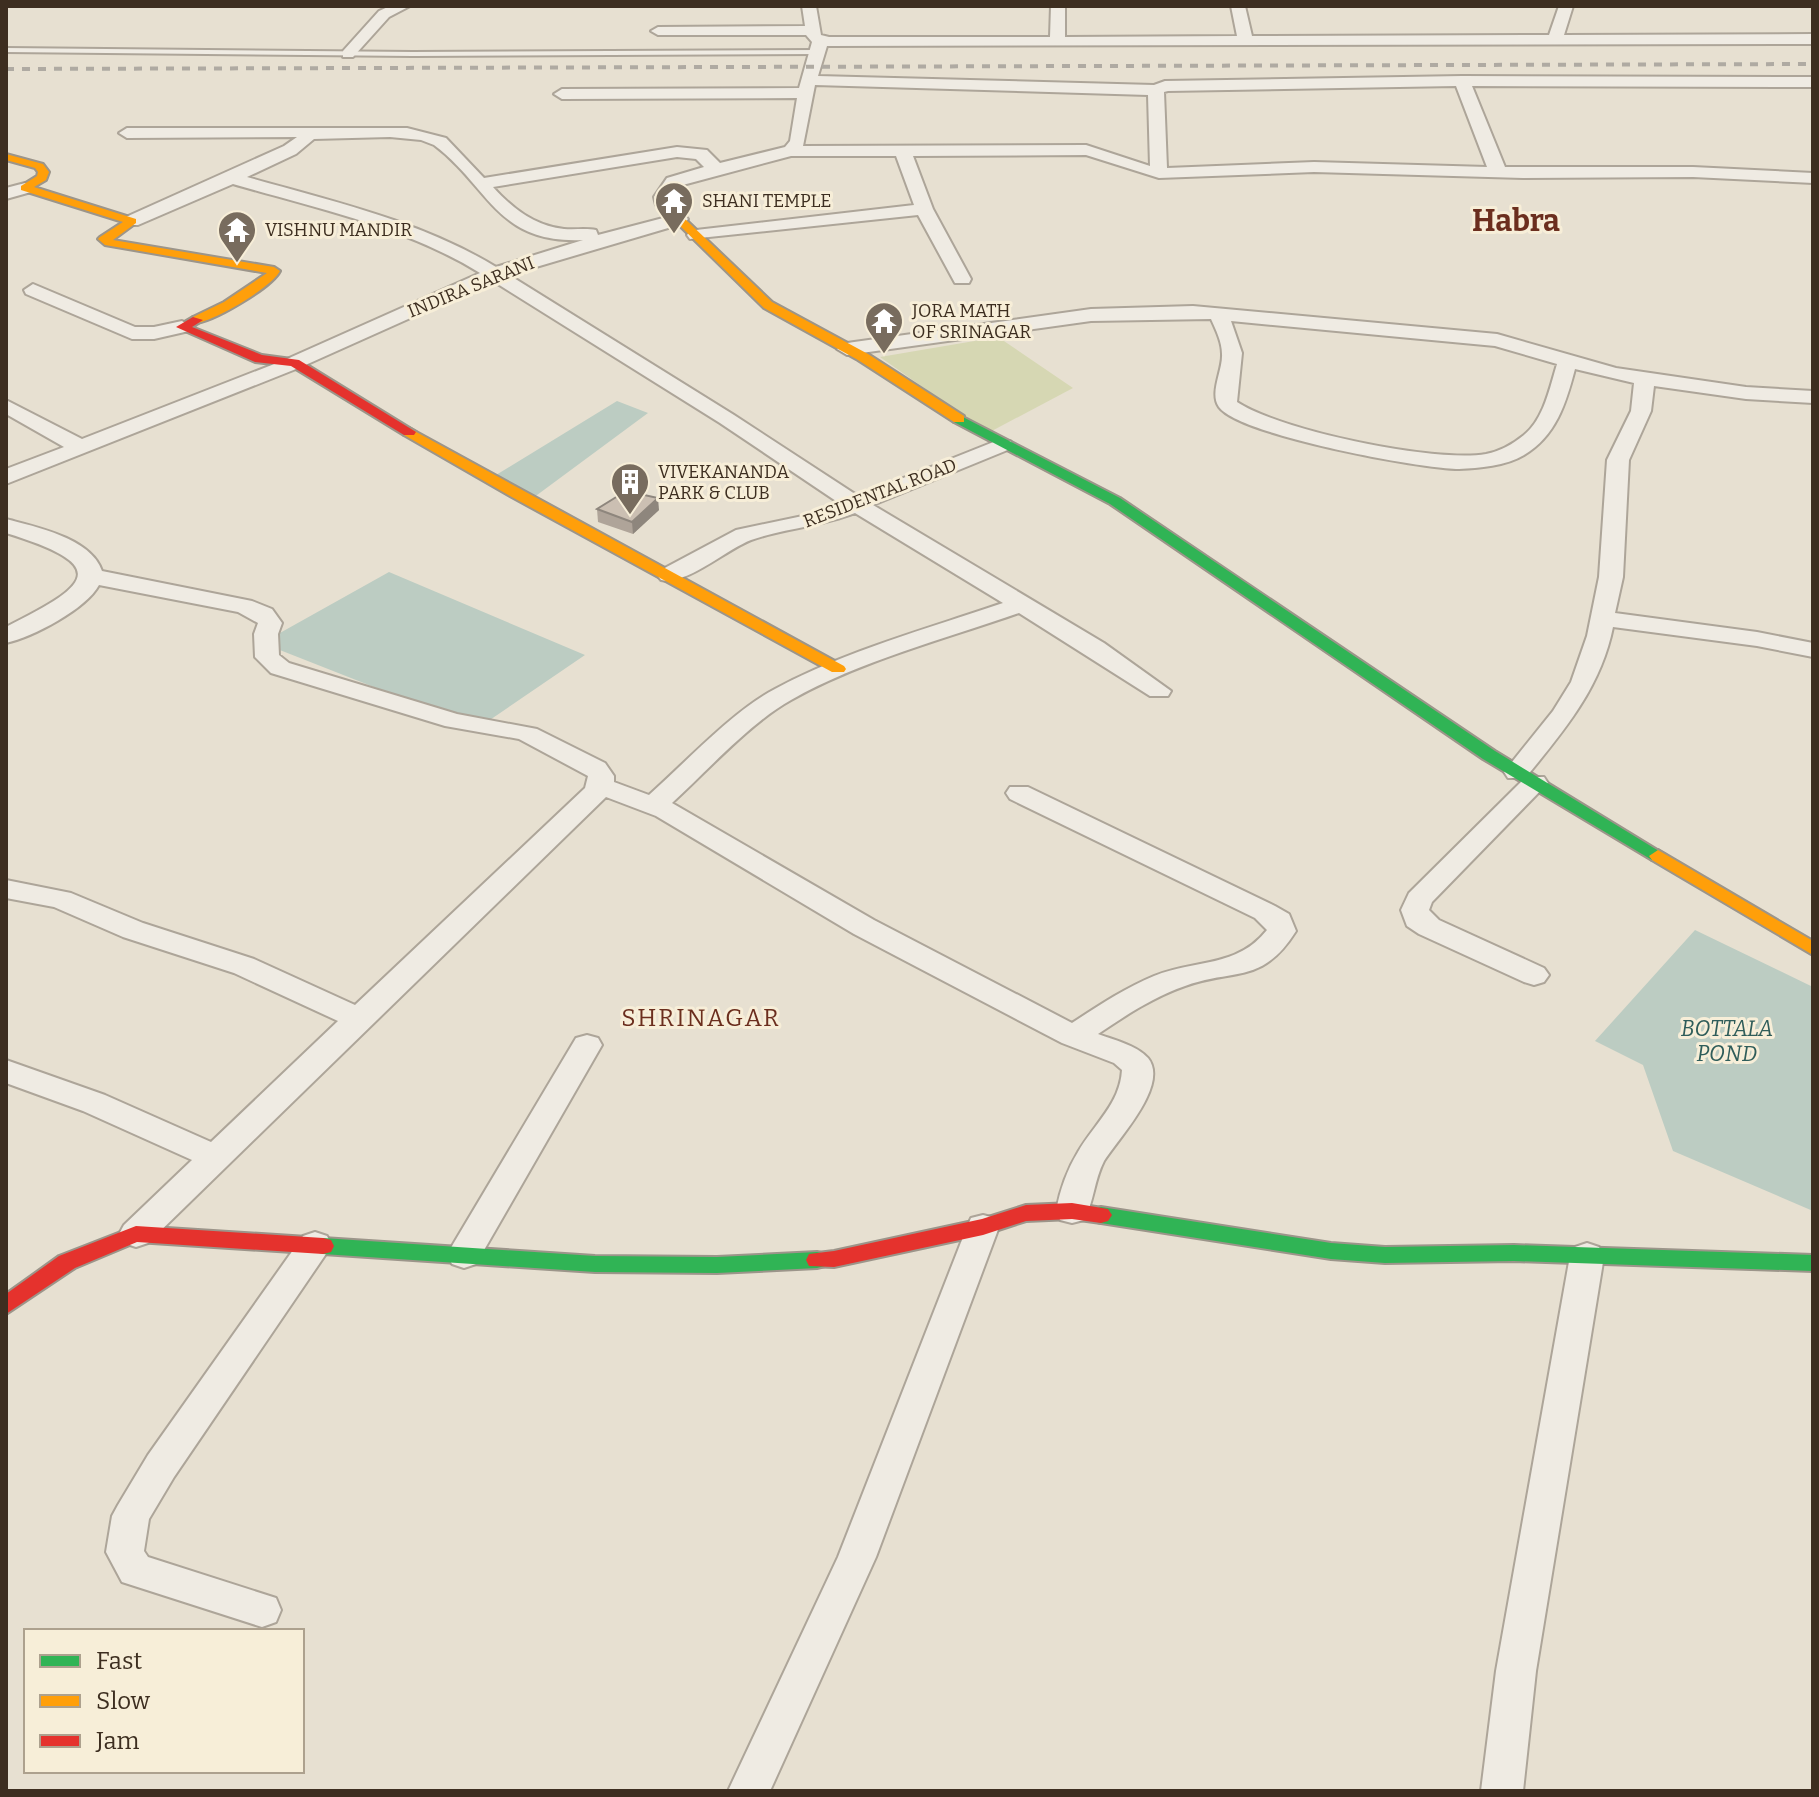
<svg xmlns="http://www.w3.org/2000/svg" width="1819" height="1797" viewBox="0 0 1819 1797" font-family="Bitter,serif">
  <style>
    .green { fill: #d6d7b3 }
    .water { fill: #bcccc2 }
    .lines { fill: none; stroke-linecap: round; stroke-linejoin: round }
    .lane-casing { stroke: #ada599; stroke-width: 4 }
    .street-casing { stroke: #ada599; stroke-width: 4 }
    .fast-casing { stroke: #9c958a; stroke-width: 4 }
    .slow-casing { stroke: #9c958a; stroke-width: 4 }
    .jam-casing { stroke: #9c958a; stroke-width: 4 }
    .lane { fill: #efebe3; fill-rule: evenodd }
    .street { fill: #efebe3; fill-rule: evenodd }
    .fast { fill: #30b455; fill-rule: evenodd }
    .slow { fill: #ff9f0a; fill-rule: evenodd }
    .jam { fill: #e5322d; fill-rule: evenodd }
    .rail { stroke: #afaaa2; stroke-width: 4; stroke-dasharray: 8 8; stroke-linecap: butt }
    .wall { fill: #afa499 }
    .shaded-wall { fill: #8e867d }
    .building { fill: #cbbfb2; stroke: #8e867d; stroke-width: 2 }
    .labels { text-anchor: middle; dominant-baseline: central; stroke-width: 6; stroke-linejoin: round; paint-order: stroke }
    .far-poi-label { font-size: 18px; fill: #3d2e20; stroke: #f7eed8; text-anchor: start }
    .far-street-label { font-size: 18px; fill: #3d2e20; stroke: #f7eed8 }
    .water-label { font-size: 22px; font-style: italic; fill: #2f5d5a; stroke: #f7eed8 }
    .quarter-label { font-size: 24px; letter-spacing: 2px; fill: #6b2e1e; stroke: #f7eed8 }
    .far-town-label { font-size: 30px; font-weight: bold; fill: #6b2e1e; stroke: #f7eed8 }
  </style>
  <rect width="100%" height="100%" fill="#e7e0d1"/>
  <path class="green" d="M 998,337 L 1073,388 L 988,433 L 880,357 Z"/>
  <path class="water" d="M 617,401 L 648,413 L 533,498 L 496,475 Z
    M 389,572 L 585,655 L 478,728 L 262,643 Z
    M 1695,930 L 1813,987 L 1813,1211 L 1673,1151 L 1643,1065 L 1595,1041 Z"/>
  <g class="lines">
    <defs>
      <path id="lane" d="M 6,48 L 413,52 L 817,50 L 821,52 L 817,54 L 413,56 L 6,52 Z"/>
      <path id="street" d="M 390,6 L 410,6 L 389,17 L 353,57 L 343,57 L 343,51 L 379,11 Z
        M 802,6 L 816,6 L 821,35 L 829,37 L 1050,37 L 1051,6 L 1065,6 L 1065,37 L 1237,36 L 1231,6 L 1245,6 L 1252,36 L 1549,35 L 1559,6 L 1573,6 L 1564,35 L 1813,34 L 1813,44 L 827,46 L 818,76 L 1154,85 L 1165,81 L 1462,76 L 1813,77 L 1813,87 L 1472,86 L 1505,167 L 1693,167 L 1813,173 L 1813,183 L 1693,177 L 1523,178 L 1314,172 L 1159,178 L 1086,155 L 913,156 L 933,209 L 971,279 L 969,283 L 955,283 L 918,215 L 690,239 L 687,235 L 690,231 L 696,230 L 914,205 L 896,156 L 791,156 L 679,186 L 672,197 L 673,203 L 688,219 L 685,223 L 509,275 L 734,415 L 858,496 L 996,441 L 1010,441 L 1014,445 L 1010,449 L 873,505 L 1104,643 L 1171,691 L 1168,696 L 1150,696 L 1019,613 C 945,639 860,661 791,700 C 751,722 707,771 672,803 L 874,920 L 1072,1023 C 1098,1006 1125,988 1154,976 C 1196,959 1237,968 1267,930 L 1255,918 L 1010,799 L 1006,793 L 1010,787 L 1028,787 L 1275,906 L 1289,914 L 1296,931 C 1262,985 1235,968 1185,986 C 1153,997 1125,1016 1098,1034 C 1114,1040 1136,1045 1148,1058 C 1170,1085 1117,1140 1104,1161 C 1094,1180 1094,1202 1084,1220 L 1072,1223 L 1060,1220 L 1056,1211 C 1060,1190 1067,1170 1078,1152 C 1094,1124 1120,1104 1122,1070 L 1114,1063 L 1062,1043 L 854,934 L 656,816 L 606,797 L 148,1243 L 136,1247 L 124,1243 L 119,1234 L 124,1225 L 192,1160 L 83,1111 L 6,1083 L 6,1060 L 105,1095 L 211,1142 L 338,1021 L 234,973 L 123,937 L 54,907 L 6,898 L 6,880 L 71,893 L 143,923 L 254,959 L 355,1005 L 585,788 L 588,776 L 519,739 L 445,726 L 271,673 L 255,657 L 254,634 L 258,623 L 238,612 L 99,585 C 86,609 33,637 6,643 L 6,627 C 90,585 113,566 6,533 L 6,519 C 36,527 91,538 102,571 L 252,601 L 272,609 L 282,623 L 278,634 L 279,655 L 289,663 L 457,714 L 537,729 L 605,763 L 614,776 L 614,782 L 649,795 C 686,762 733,711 775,689 C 845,651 927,629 1003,603 L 855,513 C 821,527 785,528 751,540 C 727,549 686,586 661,580 L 657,575 L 661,570 L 736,530 L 817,513 L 839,503 L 720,423 L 493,281 L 301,367 L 6,484 L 6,469 L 64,447 L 6,414 L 6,400 L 82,439 L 287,359 L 480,273 C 406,227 315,208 233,184 L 138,225 L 126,225 L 123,221 L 126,217 L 284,146 L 297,137 L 127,138 L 119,133 L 127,128 L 407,128 L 446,138 L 484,178 L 677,147 L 707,150 L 720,163 L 785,147 L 790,141 L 797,98 L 562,99 L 554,94 L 562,89 L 799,88 L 812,42 L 806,35 L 658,35 L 651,31 L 658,27 L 805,26 ZM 815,85 L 1148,95 L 1150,166 L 1086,145 L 803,146 ZM 1456,86 L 1487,167 L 1314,162 L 1167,168 L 1164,92 L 1168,91 ZM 390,137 L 421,140 L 434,145 C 490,187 496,244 583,240 L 496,267 C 421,221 331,201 247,177 L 296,154 L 314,139 ZM 677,157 L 696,159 L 704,167 L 667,178 L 654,197 L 656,205 L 667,217 L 598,235 L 596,230 C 586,228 575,230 564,229 C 534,226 512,208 493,187 Z
        M 25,183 L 31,184 L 34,188 L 31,192 L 6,199 L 6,188 Z
        M 33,284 L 135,327 L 154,327 L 182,321 L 192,327 L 189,331 L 154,339 L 132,339 L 26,294 L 24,290 Z
        M 1193,306 L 1497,334 L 1616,368 L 1746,387 L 1813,391 L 1813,403 L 1746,399 L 1654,386 L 1651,411 L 1629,460 L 1623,577 L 1615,613 L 1757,632 L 1813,643 L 1813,657 L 1757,646 L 1613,627 C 1601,687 1564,731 1526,777 L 1544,777 L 1548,783 L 1432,902 L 1429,910 L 1439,920 L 1544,968 L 1549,975 L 1544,982 L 1534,985 L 1524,982 L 1419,934 L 1407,926 L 1401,910 L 1409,893 L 1525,778 L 1508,778 L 1504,772 L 1553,711 L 1571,682 L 1587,636 L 1599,577 L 1607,460 L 1631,411 L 1634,383 L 1575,369 C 1566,403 1556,436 1524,455 C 1506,466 1479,468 1459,469 C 1421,469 1239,435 1219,407 C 1209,393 1223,370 1222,354 C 1222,342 1216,330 1211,319 L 1091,321 L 847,355 L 837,349 L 847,343 L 1091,309 ZM 1231,321 L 1495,346 L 1557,364 C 1550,387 1544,419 1524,435 C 1513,444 1501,451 1486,454 C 1435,463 1281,431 1237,402 L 1242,353 Z
        M 587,1035 L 598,1038 L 602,1045 L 476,1264 L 464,1268 L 452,1264 L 447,1255 L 452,1246 L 576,1038 Z
        M 983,1215 L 995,1218 L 999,1227 L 876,1557 L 770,1791 L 728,1791 L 838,1557 L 967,1227 L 971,1218 Z
        M 315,1232 L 327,1236 L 332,1245 L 174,1477 L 149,1519 L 144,1551 L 148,1557 L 276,1598 L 281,1610 L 276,1622 L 262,1627 L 122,1582 L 106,1552 L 112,1516 L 118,1505 L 148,1455 L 303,1236 Z
        M 1587,1243 L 1599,1247 L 1604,1256 L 1536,1671 L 1523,1791 L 1481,1791 L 1496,1671 L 1570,1256 L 1575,1247 Z"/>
      <path id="fast" d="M 959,415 L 1120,498 L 1495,751 L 1667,856 L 1664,860 L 1652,860 L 1483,759 L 1110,504 L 954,422 L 954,416 Z
        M 1101,1207 L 1331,1243 L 1385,1247 L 1514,1245 L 1813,1255 L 1813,1271 L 1514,1261 L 1385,1263 L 1331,1259 L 1101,1223 L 1094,1221 L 1090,1215 L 1094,1209 Z
        M 323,1238 L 595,1256 L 717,1257 L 817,1252 L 825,1254 L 828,1260 L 825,1266 L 817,1268 L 717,1273 L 595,1272 L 323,1254 L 315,1252 L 312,1246 L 315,1240 Z"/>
      <path id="slow" d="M 6,154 L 43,164 L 49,172 L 46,180 L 34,187 L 136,219 L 136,223 L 113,240 L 274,267 L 280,271 C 272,287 211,324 193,323 L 193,317 L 224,302 L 267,273 L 105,245 L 98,239 L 100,237 L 123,222 L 21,190 L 21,186 L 37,176 L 38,172 L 35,168 L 6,160 Z
        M 675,217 L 683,217 L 772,302 L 868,354 L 964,416 L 964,422 L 954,422 L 858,360 L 764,308 L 675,221 Z
        M 409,428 L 844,666 L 846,669 L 844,672 L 832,672 L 510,496 L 404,435 L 404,429 Z
        M 1658,850 L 1813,941 L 1813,955 L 1652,860 L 1649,856 Z"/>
      <path id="jam" d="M 193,317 L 203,320 L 192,327 L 262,355 L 299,360 L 416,432 L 414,435 L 404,435 L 291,366 L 255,362 L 176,327 Z
        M 1072,1203 L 1108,1209 L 1112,1215 L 1108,1221 L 1101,1223 L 1072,1219 L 1026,1221 L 983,1235 L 834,1267 L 809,1266 L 806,1260 L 809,1254 L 834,1251 L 982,1219 L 1026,1205 Z
        M 136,1226 L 323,1238 L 331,1240 L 334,1246 L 331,1252 L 323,1254 L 137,1242 L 75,1268 L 6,1314 L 6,1294 L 59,1256 Z"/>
    </defs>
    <use href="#lane" class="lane-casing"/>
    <use href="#street" class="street-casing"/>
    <use href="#fast" class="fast-casing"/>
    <use href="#slow" class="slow-casing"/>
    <use href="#jam" class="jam-casing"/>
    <use href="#lane" class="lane"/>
    <use href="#street" class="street"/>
    <use href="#fast" class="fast"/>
    <use href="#slow" class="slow"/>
    <use href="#jam" class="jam"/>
    <path class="rail" d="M 6,69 L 1813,64"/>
  </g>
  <path class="wall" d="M 597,509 L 659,510 L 633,534 L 598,522 Z"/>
  <path class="shaded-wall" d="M 658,498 L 659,510 L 633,534 L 632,522 Z"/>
  <path class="building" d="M 626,491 L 658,498 L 632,522 L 597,509 Z"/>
  <defs>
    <symbol id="temple-pin" viewBox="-11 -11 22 30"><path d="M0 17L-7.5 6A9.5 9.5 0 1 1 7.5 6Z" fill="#786c5e" stroke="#f7eed8"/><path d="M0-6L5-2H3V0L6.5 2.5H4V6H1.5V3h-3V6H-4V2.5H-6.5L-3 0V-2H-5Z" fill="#fff"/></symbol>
    <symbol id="building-pin" viewBox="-11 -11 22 30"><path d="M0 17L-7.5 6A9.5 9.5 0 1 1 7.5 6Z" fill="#786c5e" stroke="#f7eed8"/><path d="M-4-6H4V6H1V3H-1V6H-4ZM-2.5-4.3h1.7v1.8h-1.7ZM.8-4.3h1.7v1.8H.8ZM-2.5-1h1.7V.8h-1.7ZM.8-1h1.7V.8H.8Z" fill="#fff"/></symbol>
  </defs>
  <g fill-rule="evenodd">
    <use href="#temple-pin" x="652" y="179" width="44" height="60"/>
    <use href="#temple-pin" x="215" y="208" width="44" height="60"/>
    <use href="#temple-pin" x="862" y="299" width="44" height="60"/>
    <use href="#building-pin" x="608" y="460" width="44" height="60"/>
  </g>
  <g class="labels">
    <g class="far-poi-label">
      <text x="702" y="201">SHANI TEMPLE</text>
      <text x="265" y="230">VISHNU MANDIR</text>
      <text x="912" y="311">JORA MATH<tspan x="912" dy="21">OF SRINAGAR</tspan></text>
      <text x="658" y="472">VIVEKANANDA<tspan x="658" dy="21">PARK &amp; CLUB</tspan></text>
    </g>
    <g class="far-street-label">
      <text transform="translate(471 287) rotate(-22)">INDIRA SARANI</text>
      <text transform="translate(880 493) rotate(-21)">RESIDENTAL ROAD</text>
    </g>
    <g class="water-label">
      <text x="1727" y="1028">BOTTALA<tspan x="1727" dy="25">POND</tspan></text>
    </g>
    <g class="quarter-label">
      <text x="701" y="1018">SHRINAGAR</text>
    </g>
    <g class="far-town-label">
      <text x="1516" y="221">Habra</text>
    </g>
  </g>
  <rect width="1819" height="1797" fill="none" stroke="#3d2e20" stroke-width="16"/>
  <rect x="24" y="1629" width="280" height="144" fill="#f7eed8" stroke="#ada18e" stroke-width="2"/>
  <rect x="40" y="1655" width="40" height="12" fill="#30b455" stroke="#ada18e" stroke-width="2"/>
  <text x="96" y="1669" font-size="24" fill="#3d2e20">Fast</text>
  <rect x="40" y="1695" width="40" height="12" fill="#ff9f0a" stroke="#ada18e" stroke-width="2"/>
  <text x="96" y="1709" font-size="24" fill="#3d2e20">Slow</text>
  <rect x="40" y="1735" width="40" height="12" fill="#e5322d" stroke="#ada18e" stroke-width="2"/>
  <text x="96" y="1749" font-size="24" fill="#3d2e20">Jam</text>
</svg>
